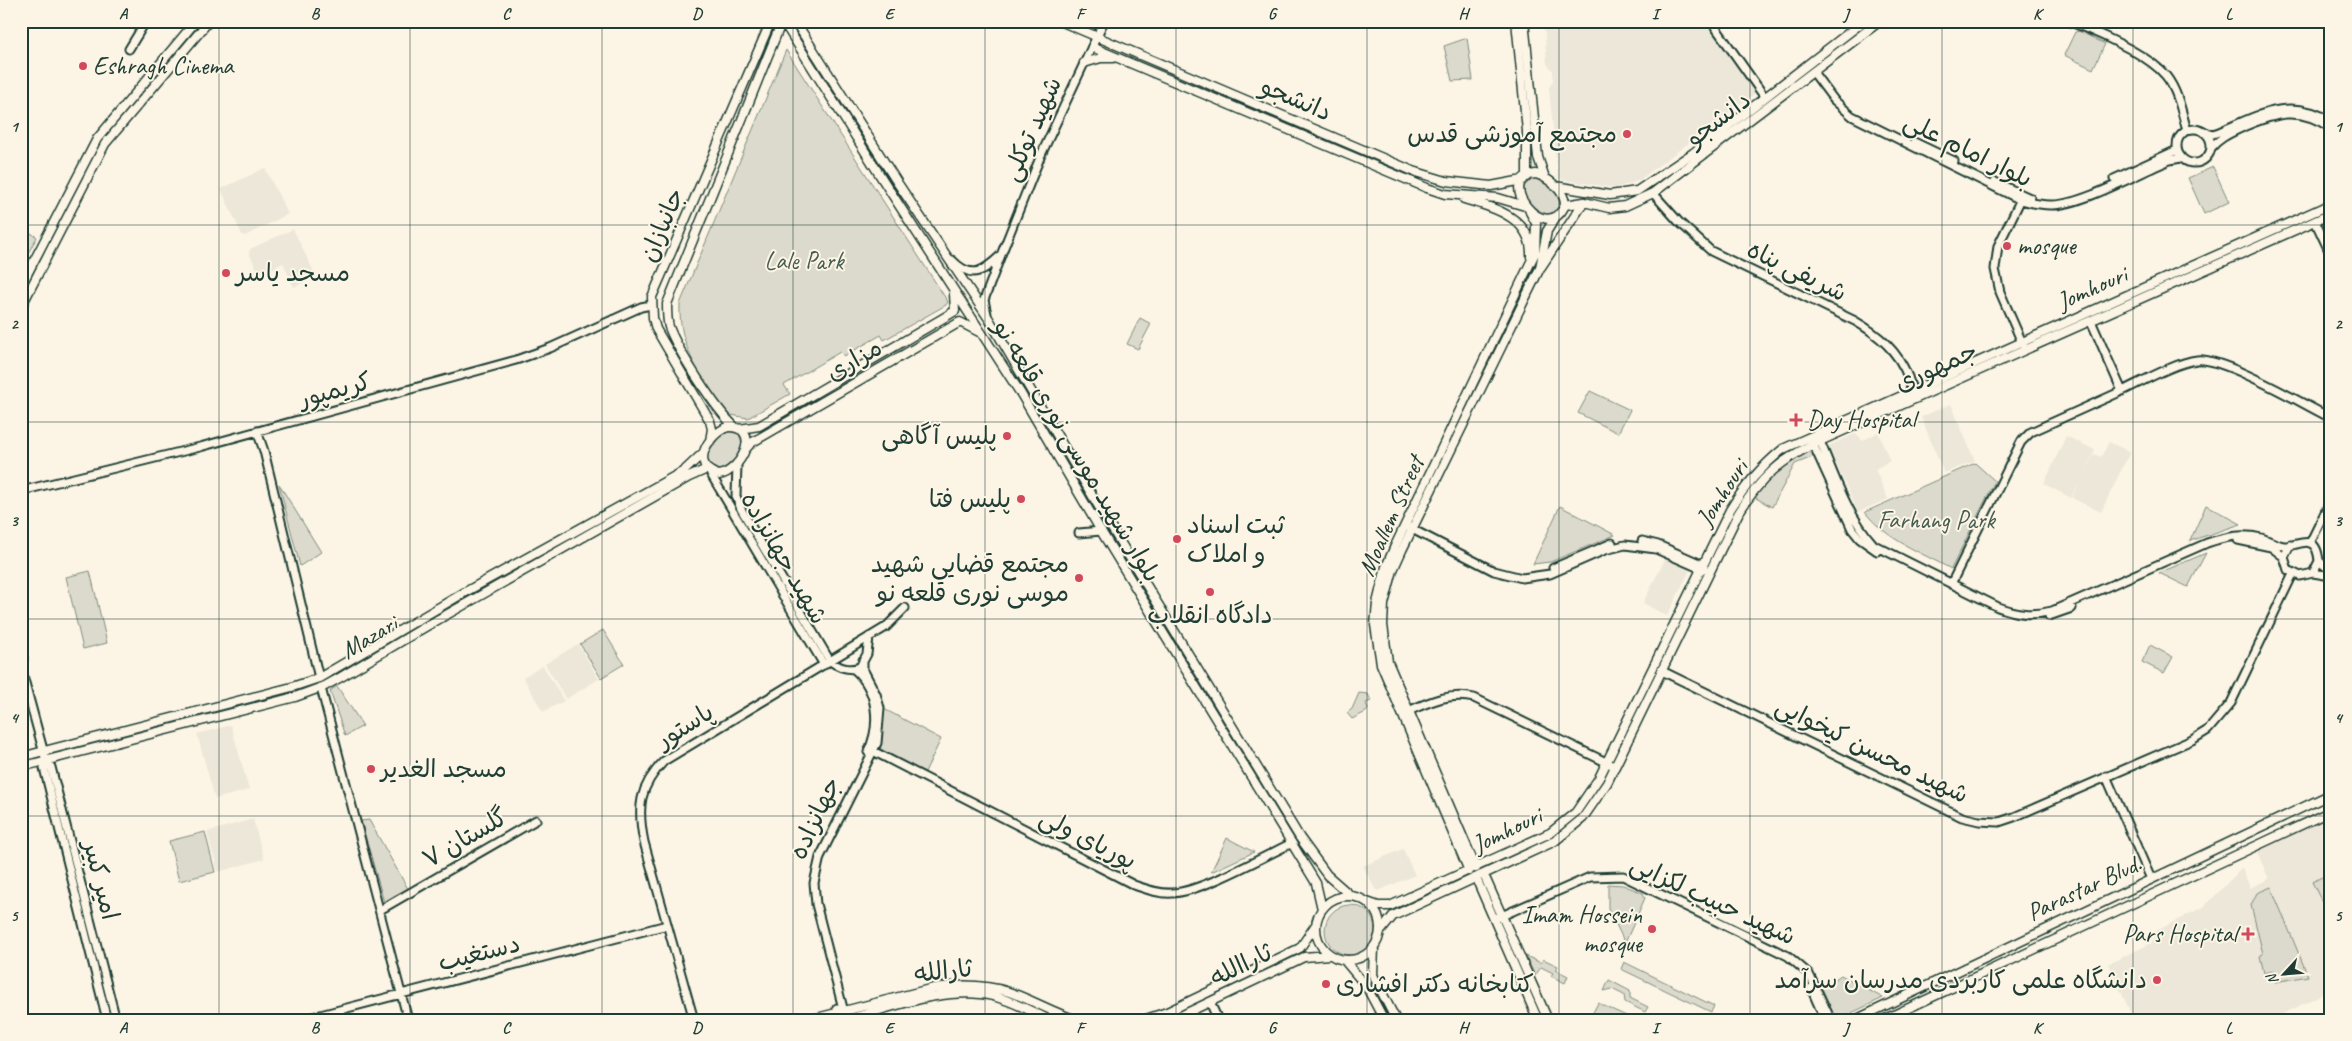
<svg xmlns="http://www.w3.org/2000/svg" width="2352" height="1041" viewBox="0 0 2352 1041" font-family="Caveat,'Playpen Sans Arabic',sans-serif">
  <style>
    .built { fill: #ece7d8 }
    .green { fill: #dcdacc; stroke: #7e8c80 }
    .lines { fill: none; stroke-linecap: round; stroke-linejoin: round }
    .tertiary-casing { stroke: #1f3d34; stroke-width: 11 }
    .secondary-casing { stroke: #1f3d34; stroke-width: 11 }
    .tertiary { stroke: #fcf5e5; stroke-width: 7 }
    .secondary { stroke: #fcf5e5; stroke-width: 8 }
    .grid { fill: none; stroke: #1f3d34; stroke-width: 1; stroke-opacity: 0.55 }
    .poi-dot { fill: #d1495b; stroke: #fcf5e5; stroke-width: 2 }
    .labels { text-anchor: middle; dominant-baseline: central; stroke-width: 4; stroke-linejoin: round; paint-order: stroke }
    .poi-label { font-size: 25px; fill: #1f3d34; stroke: #fcf5e5; text-anchor: start }
    .street-label { font-size: 25px; fill: #1f3d34; stroke: #fcf5e5 }
    .park-label { font-size: 25px; fill: #455c52; stroke: #fcf5e5 }
    .neatline { fill: none; stroke: #1f3d34; stroke-width: 2 }
    .grid-label { font-size: 16px; text-anchor: middle; font-weight: bold; fill: #1f3d34 }
  </style>
  <rect width="100%" height="100%" fill="#fcf5e5"/>
  <filter id="ink" filterUnits="userSpaceOnUse"><feTurbulence type="fractalNoise" baseFrequency=".02" numOctaves="2"/><feDisplacementMap in="SourceGraphic" scale="10" xChannelSelector="R" yChannelSelector="G"/><feConvolveMatrix kernelMatrix="1 2 1 2 8 2 1 2 1" color-interpolation-filters="sRGB"/></filter>
  <g filter="url(#ink)">
    <path class="built" d="M 1544,21 L 1710,21 L 1758,91 L 1638,181 L 1615,188 L 1558,179 L 1549,88 L 1553,80 L 1553,71 L 1547,64 Z
      M 265,168 L 288,214 L 245,236 L 242,235 L 221,189 Z
      M 293,229 L 316,276 L 294,287 L 283,263 L 260,275 L 249,253 L 250,249 Z
      M 1951,404 L 1975,461 L 1944,473 L 1921,417 Z
      M 1878,432 L 1890,461 L 1875,469 L 1888,499 L 1858,512 L 1828,446 L 1855,434 L 1859,436 L 1862,441 Z
      M 2066,436 L 2095,450 L 2085,471 L 2094,454 L 2101,457 L 2109,442 L 2130,452 L 2101,512 L 2072,498 L 2079,482 L 2071,498 L 2044,484 Z
      M 1666,557 L 1690,570 L 1667,616 L 1643,603 Z
      M 578,644 L 599,679 L 566,699 L 545,664 Z
      M 543,666 L 564,701 L 543,712 L 523,677 Z
      M 231,725 L 249,790 L 215,799 L 197,734 Z
      M 2331,815 L 2331,1006 L 2324,993 L 2272,1020 L 2134,1020 L 2108,964 L 2152,943 L 2156,931 L 2205,906 L 2242,868 L 2250,888 L 2269,879 L 2256,850 Z
      M 253,819 L 264,859 L 218,872 L 207,832 Z
      M 1403,849 L 1415,875 L 1378,891 L 1375,889 L 1363,866 Z"/>
    <path class="green" d="M 2079,31 L 2105,44 L 2093,69 L 2064,55 L 2075,32 Z
      M 1467,38 L 1473,80 L 1452,81 L 1444,46 Z
      M 786,50 L 948,302 L 946,305 L 884,340 L 881,335 L 844,356 L 840,352 L 784,385 L 790,394 L 748,418 L 725,414 C 703,378 678,348 680,304 Z
      M 2213,167 L 2229,202 L 2204,214 L 2188,178 Z
      M 1535,178 C 1547,180 1557,192 1562,203 C 1545,236 1504,186 1535,178 Z
      M 21,227 L 37,237 L 21,266 Z
      M 1140,318 L 1151,324 L 1138,349 L 1127,344 Z
      M 1590,391 L 1630,410 L 1618,433 L 1578,413 Z
      M 727,431 L 739,434 L 742,444 C 738,459 722,482 708,463 L 707,454 L 721,435 Z
      M 1810,449 L 1815,456 L 1795,464 L 1772,507 L 1754,497 C 1767,475 1788,462 1810,449 Z
      M 1975,463 L 1995,481 L 1951,569 C 1922,553 1885,539 1865,512 Z
      M 279,484 L 321,552 L 300,566 Z
      M 2206,505 L 2241,524 L 2190,541 Z
      M 1560,506 L 1615,535 L 1550,562 L 1533,564 Z
      M 2206,553 L 2188,587 L 2159,573 Z
      M 90,571 L 107,643 L 83,649 L 66,577 Z
      M 603,630 L 624,664 L 601,678 L 580,644 Z
      M 2150,645 L 2173,657 L 2164,673 L 2142,662 Z
      M 337,686 L 363,726 L 345,736 L 330,691 Z
      M 1359,693 L 1368,694 L 1371,701 L 1366,703 L 1368,709 L 1366,712 L 1352,719 L 1347,713 L 1352,709 Z
      M 884,709 L 941,739 L 925,772 L 882,752 C 877,743 884,721 884,709 Z
      M 369,820 L 408,889 L 384,902 L 361,821 Z
      M 205,832 L 215,872 L 179,881 L 169,841 Z
      M 1227,838 L 1254,852 L 1211,872 Z
      M 2330,873 L 2331,894 L 2327,905 L 2324,906 L 2312,882 Z
      M 1608,884 L 1623,885 L 1643,893 L 1645,898 L 1625,943 L 1608,908 Z
      M 2271,887 L 2308,976 L 2275,982 L 2274,971 L 2264,973 L 2260,956 L 2263,954 L 2251,905 L 2257,893 Z
      M1325 930a25 25 0 1 1 50 0a25 25 0 1 1-50 0Z
      M 1526,956 L 1541,963 L 1543,959 L 1558,966 L 1556,970 L 1568,976 L 1565,983 L 1551,976 L 1553,973 L 1541,967 L 1535,976 Z
      M 1624,962 L 1714,1006 L 1711,1012 L 1621,969 Z
      M 1841,975 L 1883,998 L 1839,1019 L 1835,1018 L 1822,988 Z
      M 1609,980 L 1630,991 L 1630,998 L 1648,1007 L 1645,1012 L 1625,1002 L 1624,995 L 1612,989 L 1604,991 Z
      M 1598,1003 L 1635,1020 L 1615,1020 L 1603,1014 L 1600,1020 L 1589,1020 Z"/>
    <g class="lines">
      <defs>
        <path id="tertiary" d="M 1711,21 L 1764,96
          M 2068,21 C 2096,32 2148,54 2166,76 C 2178,91 2182,113 2187,131
          M 129,49 L 146,21
          M 1813,72 L 1834,100 L 1852,116 L 2021,200 C 2031,203 2040,205 2051,205 C 2080,206 2141,172 2170,160 L 2181,158
          M2177 146a17 17 0 1 1 34 0a17 17 0 1 1-34 0Z
          M 2204,132 L 2213,134 L 2219,132 C 2259,115 2289,96 2331,121
          M 1914,142 L 1954,161
          M 2211,148 C 2220,137 2231,133 2243,127 C 2276,113 2299,106 2331,128
          M 2114,179 L 2177,150
          M 1995,182 L 2030,198
          M 1653,193 L 1678,221 L 1711,251 L 1855,321 C 1879,335 1898,351 1908,377 C 1911,384 1910,390 1913,396
          M 2022,197 L 1998,246 L 1995,269 L 2000,292 L 2024,347
          M 2315,221 L 2331,255
          M 1001,255 L 1041,155 L 1104,21
          M 952,260 C 972,281 984,271 1001,255 L 984,300 L 987,314
          M 2091,321 L 2122,391 C 2141,382 2177,362 2197,360 C 2223,357 2303,404 2331,418
          M 257,431 L 264,451 L 319,678
          M 1820,441 C 1835,477 1847,515 1874,545 L 1998,607 C 2017,614 2032,616 2052,611 L 2207,543 C 2225,537 2242,533 2261,538 C 2268,540 2276,545 2284,546 C 2298,547 2316,530 2319,561 L 2313,573 L 2300,576 L 2288,570 L 2284,557 L 2290,545
          M 1813,444 L 1852,529 L 1860,539 L 1877,551
          M 737,465 L 736,496 L 741,509 L 830,661 C 840,668 849,671 860,667 L 867,654 L 869,637
          M 709,471 L 824,665
          M 21,491 L 200,447 L 516,360 L 550,348 L 641,307 L 651,305
          M 1408,527 L 1494,571 L 1522,578 L 1550,574 L 1605,550 L 1625,545 L 1656,549 L 1697,567 L 1705,569
          M 1079,533 L 1101,531
          M 2238,540 L 2271,547 L 2284,557
          M 1642,541 L 1658,545 L 1699,563
          M 2310,543 L 2331,500
          M 2319,561 L 2331,571
          M 1553,568 L 1612,543
          M 2313,573 L 2331,576
          M 1951,584 L 2021,442 L 2031,432 L 2122,391
          M 2049,616 L 2072,608
          M 21,650 L 23,658 L 22,669
          M 21,668 L 46,761 L 51,767 L 116,1020
          M 854,669 C 878,690 881,724 868,752
          M 1662,671 L 1962,817 L 1979,821 L 1999,822 L 2014,817 L 2192,740 L 2208,730 L 2231,703 L 2293,574
          M 321,688 L 408,1020
          M 1404,713 C 1427,703 1448,692 1474,698 L 1612,765
          M 869,749 L 1134,885 C 1146,889 1159,894 1172,893 C 1201,892 1263,857 1292,843
          M 46,761 L 44,768 L 107,1020
          M 2106,776 L 2151,879
          M 380,910 L 536,820
          M 1497,918 L 1590,877 L 1623,876 L 1788,956 L 1809,974 L 1831,1020
          M 1811,988 L 1825,1020
          M 1210,1002 L 1218,1020
          M 837,1008 L 840,1020
          M 301,1020 L 667,925
          M 694,1020 L 644,842 C 637,807 639,787 664,761 L 886,627 L 905,608
          M 846,1020 L 816,904 L 814,883 L 820,857 L 877,743 L 880,708 L 876,694 L 863,669 L 863,660"/>
        <path id="secondary" d="M 783,21 L 888,188 L 1021,394 L 1101,531 L 1316,883 L 1322,909
          M 795,21 L 897,182 L 989,319 L 1102,512 L 1300,838 L 1327,875 L 1351,896
          M 1060,21 L 1413,171 L 1446,181 L 1491,186 L 1523,180
          M 1516,21 L 1527,131 L 1527,177
          M 1524,21 L 1538,157 L 1545,178
          M 1092,47 L 1427,188 L 1445,194 L 1498,198 L 1525,206
          M 1084,63 L 1101,58 L 1113,58
          M 1536,174 C 1549,178 1565,191 1565,205 C 1546,248 1492,177 1536,174 Z
          M 1555,186 L 1610,195 L 1637,191 L 1693,153 L 1864,21
          M 1464,199 C 1495,208 1533,218 1531,257
          M 1565,205 L 1584,202 L 1609,208 L 1625,206 L 1653,193 L 1880,21
          M 1541,267 L 1584,202
          M 21,286 L 97,139 L 196,21
          M 21,307 L 105,144 L 209,21
          M 728,427 C 763,426 742,471 719,475 C 689,467 707,434 728,427 Z
          M 735,427 C 716,410 678,351 669,327 C 667,320 667,312 667,304 L 782,21
          M 739,429 L 759,426 L 945,317 L 955,311 L 954,294
          M 710,441 L 712,429 L 710,421 L 656,329 L 653,318 L 652,297 L 771,21
          M 745,450 L 751,443 L 960,322 L 979,332
          M 21,757 L 292,687 L 319,678 L 467,591 L 684,471 L 702,454
          M 21,767 L 295,697 L 325,686 L 341,677 L 425,627 L 689,477 L 707,469
          M 1476,868 L 1388,662 L 1383,625 L 1384,604 L 1393,570 L 1402,550 L 1540,268 L 1547,231 L 1557,215
          M 1469,871 L 1381,664 L 1375,625 L 1377,603 L 1386,567 L 1395,546 L 1535,253 L 1536,223 L 1530,212
          M 1484,875 L 1548,1020
          M 1476,878 L 1538,1020
          M1316 928a32 32 0 1 1 64 0a32 32 0 1 1-64 0Z
          M 1367,902 L 1378,906 L 1390,906 L 1550,833 L 1576,812 L 1599,778 L 1730,510 C 1745,485 1761,467 1783,449 L 2331,204
          M 1380,932 L 1393,916 L 1555,841 L 1583,818 L 1607,783 L 1738,514 C 1760,478 1781,459 1820,441 L 2331,214
          M 1374,947 L 1373,975 L 1396,1020
          M 1345,961 L 1366,986 L 1384,1020
          M 809,1020 L 934,988 C 960,984 984,984 1009,992 C 1033,1000 1053,1013 1077,1020
          M 845,1020 C 890,1008 947,985 993,996 C 1013,1001 1031,1011 1050,1020
          M 1143,1020 L 1167,1012 L 1300,948 L 1315,926
          M 1172,1020 L 1304,957 L 1329,955
          M 1855,1020 L 2331,794
          M 1883,1020 L 2331,811"/>
      </defs>
      <use href="#tertiary" class="tertiary-casing"/>
      <use href="#secondary" class="secondary-casing"/>
      <use href="#tertiary" class="tertiary"/>
      <use href="#secondary" class="secondary"/>
    </g>
  </g>
  <path class="grid" d="M 219,21 L 219,1020M 410,21 L 410,1020M 602,21 L 602,1020M 793,21 L 793,1020M 985,21 L 985,1020M 1176,21 L 1176,1020M 1367,21 L 1367,1020M 1559,21 L 1559,1020M 1750,21 L 1750,1020M 1942,21 L 1942,1020M 2133,21 L 2133,1020M 21,225 L 2331,225M 21,422 L 2331,422M 21,619 L 2331,619M 21,816 L 2331,816"/>
  <g class="poi-dot">
    <circle cx="83" cy="66" r="5"/>
    <circle cx="1627" cy="134" r="5"/>
    <circle cx="2007" cy="246" r="5"/>
    <circle cx="226" cy="273" r="5"/>
    <path d="M1793.5 412.5h5v5h5v5h-5v5h-5v-5h-5v-5h5z"/>
    <circle cx="1007" cy="436" r="5"/>
    <circle cx="1021" cy="499" r="5"/>
    <circle cx="1177" cy="539" r="5"/>
    <circle cx="1079" cy="578" r="5"/>
    <circle cx="1210" cy="592" r="5"/>
    <circle cx="371" cy="769" r="5"/>
    <circle cx="1652" cy="929" r="5"/>
    <path d="M2245.5 926.5h5v5h5v5h-5v5h-5v-5h-5v-5h5z"/>
    <circle cx="2157" cy="980" r="5"/>
    <circle cx="1326" cy="984" r="5"/>
  </g>
  <g class="labels">
    <g class="poi-label">
      <text x="93" y="66">Eshragh Cinema</text>
      <text x="1617" y="134" text-anchor="end">مجتمع آموزشی قدس</text>
      <text x="2017" y="246">mosque</text>
      <text x="236" y="273">مسجد یاسر</text>
      <text x="1807" y="420">Day Hospital</text>
      <text x="997" y="436" text-anchor="end">پلیس آگاهی</text>
      <text x="1011" y="499" text-anchor="end">پلیس فتا</text>
      <text x="1187" y="525">ثبت اسناد<tspan x="1187" dy="29">و املاک</tspan></text>
      <text x="1069" y="564" text-anchor="end">مجتمع قضایی شهید<tspan x="1069" dy="29">موسی نوری قلعه نو</tspan></text>
      <text x="1210" y="615" text-anchor="middle">دادگاه انقلاب</text>
      <text x="381" y="769">مسجد الغدیر</text>
      <text x="1642" y="915" text-anchor="end">Imam Hossein<tspan x="1642" dy="29">mosque</tspan></text>
      <text x="2237" y="934" text-anchor="end">Pars Hospital</text>
      <text x="2147" y="980" text-anchor="end">دانشگاه علمی کاربردی مدرسان سرآمد</text>
      <text x="1336" y="984">کتابخانه دکتر افشاری</text>
    </g>
    <g class="street-label">
      <text transform="translate(1296 99) rotate(23)">دانشجو</text>
      <text transform="translate(1718 119) rotate(-37)">دانشجو</text>
      <text transform="translate(1032 129) rotate(-66)">شهید توکلی</text>
      <text transform="translate(1968 150) rotate(26)">بلوار امام علی</text>
      <text transform="translate(662 225) rotate(-67)">جانبازان</text>
      <text transform="translate(1797 271) rotate(26)">شریفی پناه</text>
      <text transform="translate(2092 288) rotate(-24)">Jomhouri</text>
      <text transform="translate(854 360) rotate(-30)">مزاری</text>
      <text transform="translate(1936 367) rotate(-24)">جمهوری</text>
      <text transform="translate(335 390) rotate(-15)">کریمپور</text>
      <text transform="translate(1077 451) rotate(59)">بلوار شهید موسی نوری قلعه نو</text>
      <text transform="translate(1722 493) rotate(-57)">Jomhouri</text>
      <text transform="translate(1391 516) rotate(-66)">Moallem Street</text>
      <text transform="translate(784 558) rotate(60)">شهید جهانزاده</text>
      <text transform="translate(369 637) rotate(-31)">Mazari</text>
      <text transform="translate(685 726) rotate(-32)">پاستور</text>
      <text transform="translate(1872 750) rotate(26)">شهید محسن کیخوایی</text>
      <text transform="translate(815 818) rotate(-65)">جهانزاده</text>
      <text transform="translate(1507 830) rotate(-26)">Jomhouri</text>
      <text transform="translate(465 838) rotate(-30)">گلستان ۷</text>
      <text transform="translate(1088 839) rotate(27)">پوریای ولی</text>
      <text transform="translate(101 880) rotate(76)">امیر کبیر</text>
      <text transform="translate(2084 888) rotate(-25)">Parastar Blvd.</text>
      <text transform="translate(1713 900) rotate(25)">شهید حبیب لکزایی</text>
      <text transform="translate(479 953) rotate(-14)">دستغیب</text>
      <text transform="translate(1241 965) rotate(-26)">ثاراالله</text>
      <text transform="translate(943 971) rotate(-6)">ثارالله</text>
    </g>
    <g class="park-label">
      <text x="804" y="261">Lale Park</text>
      <text x="1936" y="520">Farhang Park</text>
    </g>
  </g>
  <rect width="2352" height="1041" fill="none" stroke="#fcf5e5" stroke-width="55"/>
  <g transform="translate(2284 974) rotate(244)" stroke="#fcf5e5" stroke-width="4" paint-order="stroke">
  <path d="M0-4L9 19L0 12L-9 19Z" fill="#1f3d34"/>
  <text y="-8" font-size="14" font-weight="bold" text-anchor="middle" fill="#1f3d34">N</text>
  </g>
  <rect x="28" y="28" width="2296" height="986" class="neatline"/>
  <g class="grid-label">
    <text x="123" y="19">A</text>
    <text x="315" y="19">B</text>
    <text x="506" y="19">C</text>
    <text x="697" y="19">D</text>
    <text x="889" y="19">E</text>
    <text x="1080" y="19">F</text>
    <text x="1272" y="19">G</text>
    <text x="1463" y="19">H</text>
    <text x="1655" y="19">I</text>
    <text x="1846" y="19">J</text>
    <text x="2037" y="19">K</text>
    <text x="2229" y="19">L</text>
    <text x="14" y="132">1</text>
    <text x="2338" y="132">1</text>
    <text x="14" y="329">2</text>
    <text x="2338" y="329">2</text>
    <text x="14" y="526">3</text>
    <text x="2338" y="526">3</text>
    <text x="14" y="723">4</text>
    <text x="2338" y="723">4</text>
    <text x="14" y="921">5</text>
    <text x="2338" y="921">5</text>
    <text x="123" y="1033">A</text>
    <text x="315" y="1033">B</text>
    <text x="506" y="1033">C</text>
    <text x="697" y="1033">D</text>
    <text x="889" y="1033">E</text>
    <text x="1080" y="1033">F</text>
    <text x="1272" y="1033">G</text>
    <text x="1463" y="1033">H</text>
    <text x="1655" y="1033">I</text>
    <text x="1846" y="1033">J</text>
    <text x="2037" y="1033">K</text>
    <text x="2229" y="1033">L</text>
  </g>
</svg>
